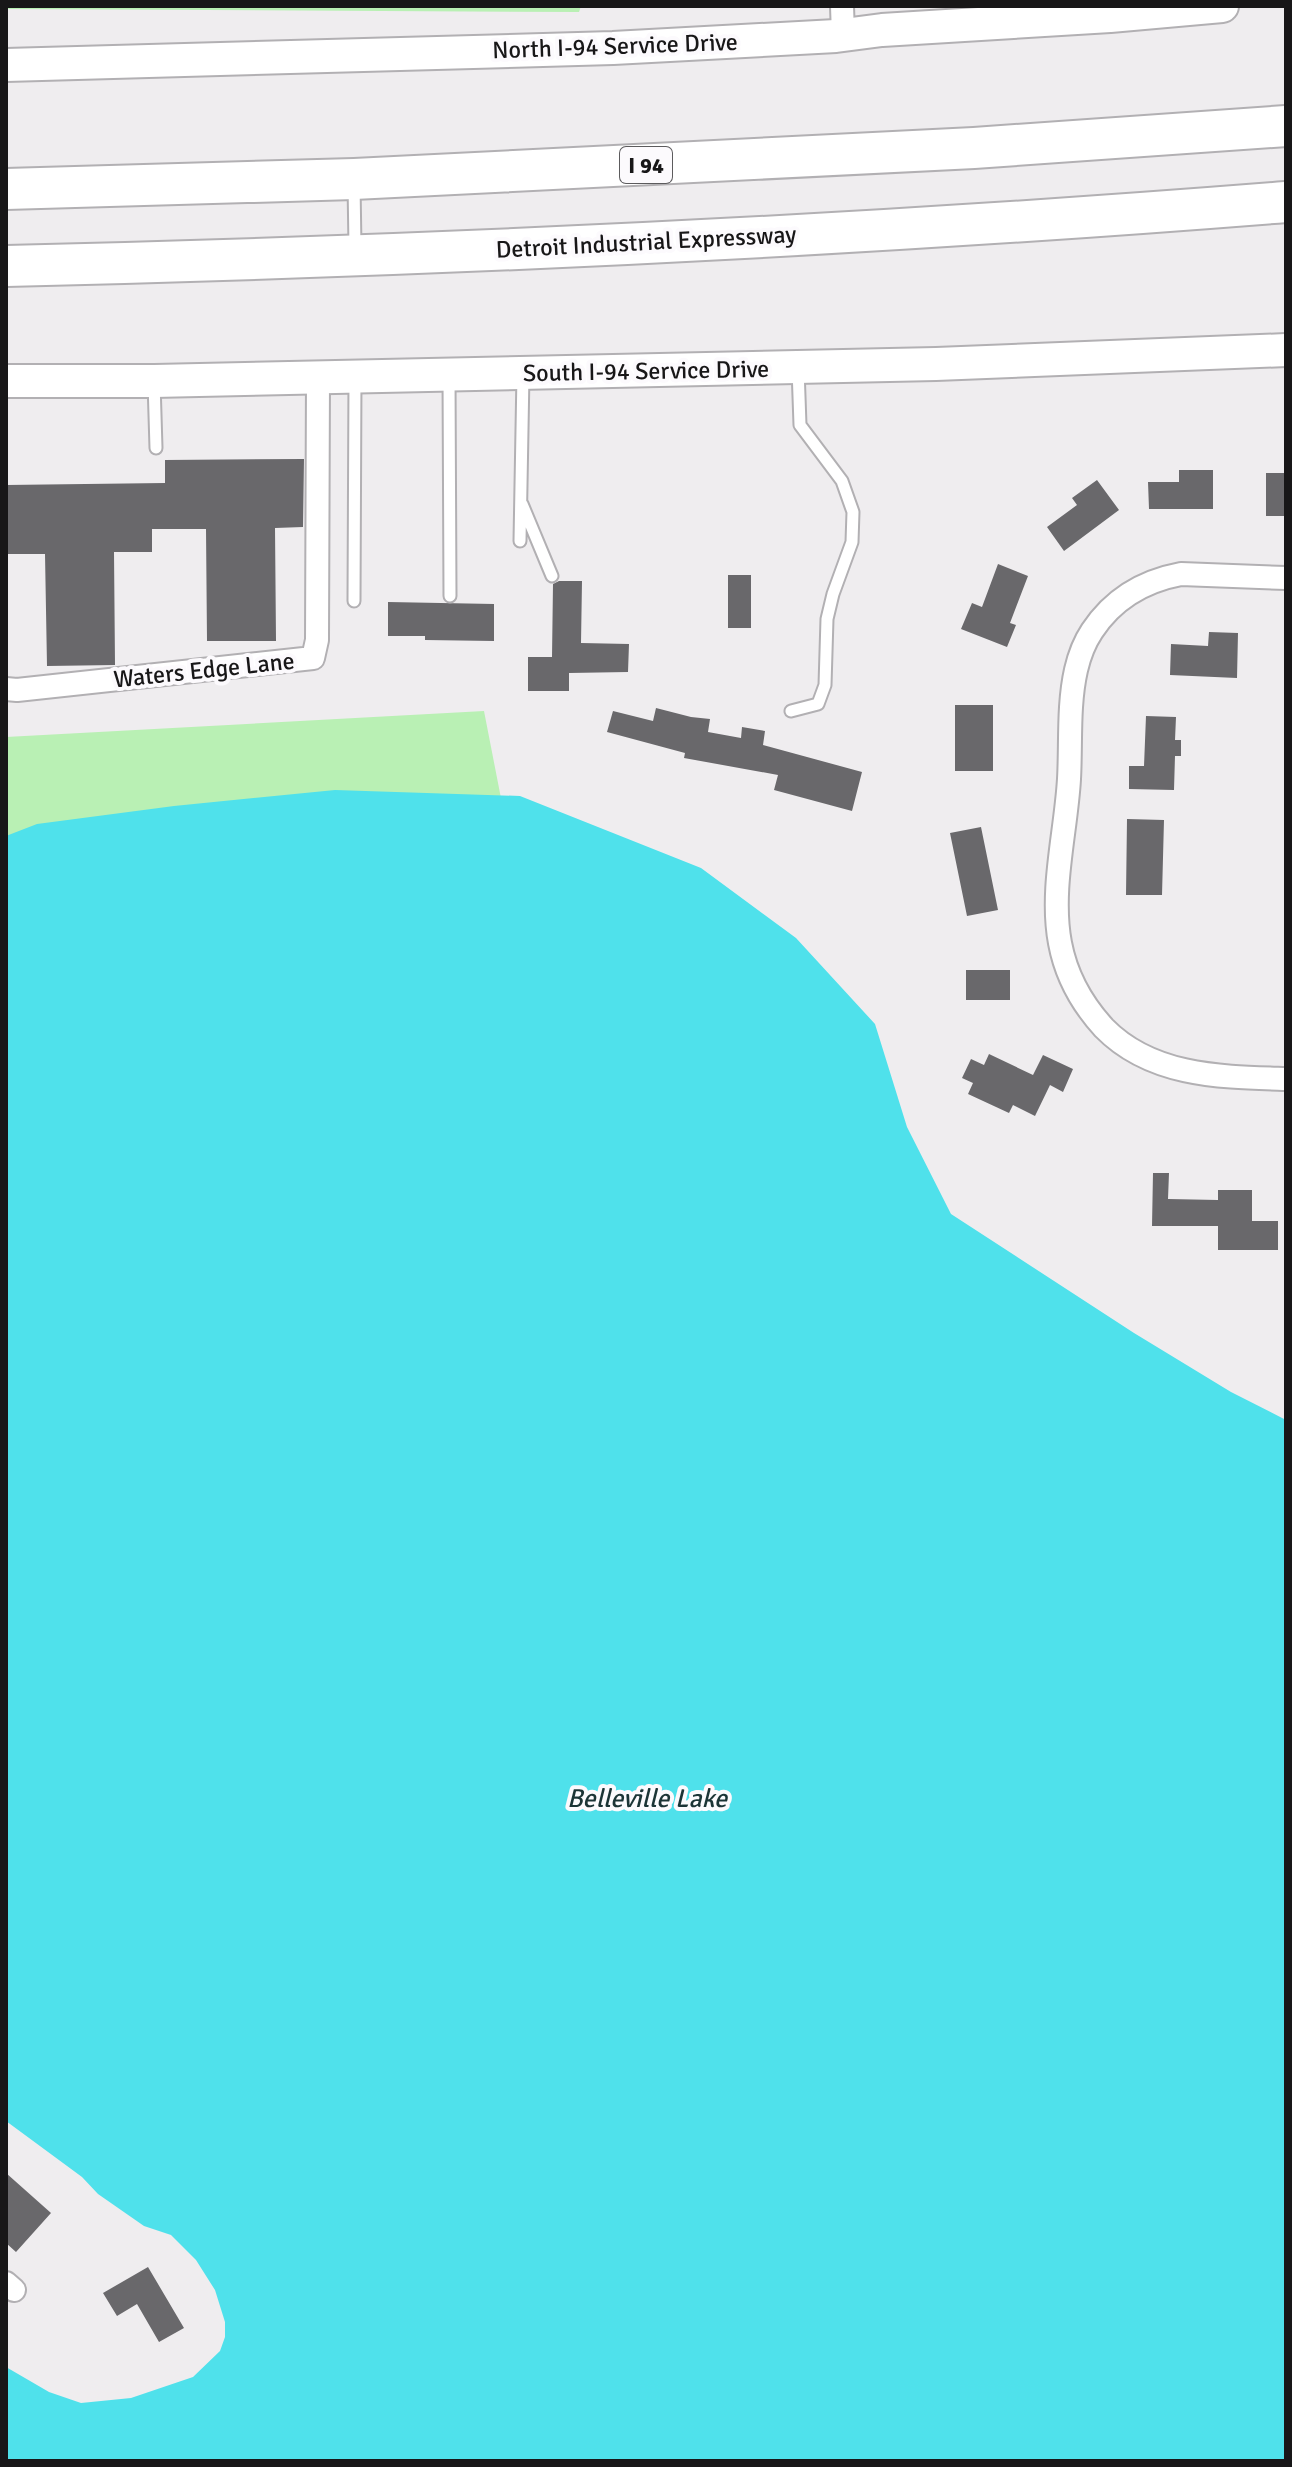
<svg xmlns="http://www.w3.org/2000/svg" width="1292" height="2467" viewBox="0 0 1292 2467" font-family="Signika,sans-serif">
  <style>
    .green { fill: #b9f0b4 }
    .water { fill: #4fe1eb }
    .building { fill: #69686b }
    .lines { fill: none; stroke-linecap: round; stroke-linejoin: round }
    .lane-casing { stroke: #b2b0b3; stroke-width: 15 }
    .street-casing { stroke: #b2b0b3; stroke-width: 26 }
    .secondary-casing { stroke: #b2b0b3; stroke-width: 36 }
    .highway-casing { stroke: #b2b0b3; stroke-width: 44 }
    .lane { stroke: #fff; stroke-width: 11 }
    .street { stroke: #fff; stroke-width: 22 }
    .secondary { stroke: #fff; stroke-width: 32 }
    .highway { stroke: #fff; stroke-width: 40 }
    .labels { text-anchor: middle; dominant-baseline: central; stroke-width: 8; stroke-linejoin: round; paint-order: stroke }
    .shield { fill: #fcfafd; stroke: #5c5b5d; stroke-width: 2 }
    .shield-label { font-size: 22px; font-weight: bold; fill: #181718 }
    .street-label { font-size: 24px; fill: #181718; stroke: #fcfafd }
    .water-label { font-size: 26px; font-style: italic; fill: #1c3436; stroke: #fcfafd }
  </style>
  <rect width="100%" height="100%" fill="#efedef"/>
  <path class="green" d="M 6,6 L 581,6 L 579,12 L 6,9 Z
    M 484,711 L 521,901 L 6,915 L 6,737 Z"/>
  <path class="water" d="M 335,790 L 520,796 L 701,868 L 796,938 L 875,1024 L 907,1127 L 951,1214 L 1134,1333 L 1231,1392 L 1286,1420 L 1286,2461 L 6,2461 L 6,2367 L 49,2392 L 81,2403 L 131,2398 L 193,2377 L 220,2351 L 225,2337 L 225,2322 L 215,2290 L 196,2260 L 171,2235 L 144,2226 L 98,2194 L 82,2177 L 6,2121 L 6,836 L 37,824 L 174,806 Z"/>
  <path class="building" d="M 304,459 L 303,527 L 275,528 L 276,641 L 207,641 L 206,529 L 152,529 L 152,552 L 114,552 L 115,665 L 47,666 L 45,554 L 6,554 L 6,485 L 165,483 L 165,460 Z
    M 1179,470 L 1213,470 L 1213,509 L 1149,509 L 1148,482 L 1179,482 Z
    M 1266,473 L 1286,473 L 1286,516 L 1266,516 Z
    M 1097,480 L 1119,510 L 1064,551 L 1047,527 L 1077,505 L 1072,498 Z
    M 998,564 L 1028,576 L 1010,623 L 1016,625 L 1007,647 L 961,629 L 972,603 L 982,607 Z
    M 728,575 L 751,575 L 751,628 L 728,628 Z
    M 559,581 L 582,581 L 581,643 L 629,644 L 628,672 L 569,673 L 569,691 L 528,691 L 528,657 L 552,657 L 553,584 Z
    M 388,602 L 494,604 L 494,641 L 425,640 L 425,636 L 388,636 Z
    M 1209,632 L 1238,633 L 1237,678 L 1170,675 L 1171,644 L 1208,646 Z
    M 955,705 L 993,705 L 993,771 L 955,771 Z
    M 656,708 L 691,717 L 710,719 L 708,732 L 741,738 L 742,727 L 765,731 L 763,745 L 862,772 L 852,811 L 774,790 L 778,775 L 684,758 L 685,753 L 607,732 L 613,711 L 653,721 Z
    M 1146,716 L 1176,717 L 1175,740 L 1181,740 L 1181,756 L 1175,756 L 1174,790 L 1129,789 L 1129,766 L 1144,766 Z
    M 1127,819 L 1164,820 L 1162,895 L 1126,895 Z
    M 981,827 L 998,910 L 967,916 L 950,833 Z
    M 966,970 L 1010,970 L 1010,1000 L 966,1000 Z
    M 989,1054 L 1033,1075 L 1043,1055 L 1073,1069 L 1063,1092 L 1050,1085 L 1035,1116 L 1013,1105 L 1009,1113 L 968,1094 L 973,1083 L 962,1078 L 971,1059 L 984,1065 Z
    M 1153,1173 L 1169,1173 L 1168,1199 L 1218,1200 L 1218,1190 L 1252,1190 L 1252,1221 L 1278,1221 L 1278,1250 L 1218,1250 L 1218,1226 L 1152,1226 Z
    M 6,2173 L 51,2213 L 16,2252 L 6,2243 Z
    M 148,2267 L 184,2328 L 159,2342 L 137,2304 L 117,2316 L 103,2293 Z"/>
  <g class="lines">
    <defs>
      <path id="lane" d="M 354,184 L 355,247
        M 449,375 L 450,596
        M 154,382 L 156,448
        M 522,504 L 552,576
        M 520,541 L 523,374
        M 354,601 L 355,377
        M 791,711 L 818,704 L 825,685 L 827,619 L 833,594 L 852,542 L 853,512 L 842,481 L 800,425 L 798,368"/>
      <path id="street" d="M 842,6 L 843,35
        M 1286,578 L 1181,574 C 1144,581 1113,599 1092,631 C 1084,643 1079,657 1076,670 C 1068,705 1071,744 1069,779 C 1066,832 1050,890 1060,943 C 1066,975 1082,1004 1104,1028 C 1152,1077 1222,1077 1286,1079
        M 6,689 L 17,690 L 313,658 L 317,640 L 318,378
        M 6,2283 L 14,2290"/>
      <path id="secondary" d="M 6,65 L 613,48 L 836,36 L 882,30 L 1110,16 L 1222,6
        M 6,381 L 154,381 L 936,364 L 1286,350"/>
      <path id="highway" d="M 6,189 L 354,179 L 974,148 L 1286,126
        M 6,266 C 433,256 860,236 1286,202"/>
    </defs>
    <use href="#lane" class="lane-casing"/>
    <use href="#street" class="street-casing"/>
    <use href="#secondary" class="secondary-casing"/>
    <use href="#highway" class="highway-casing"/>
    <use href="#lane" class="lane"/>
    <use href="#street" class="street"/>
    <use href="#secondary" class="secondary"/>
    <use href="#highway" class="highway"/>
  </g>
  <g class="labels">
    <rect class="shield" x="620" y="147" width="52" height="36" rx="6"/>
    <g class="shield-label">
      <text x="646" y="165">I 94</text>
    </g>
    <g class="street-label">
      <text transform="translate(615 46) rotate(-2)">North I-94 Service Drive</text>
      <text transform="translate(646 242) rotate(-3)">Detroit Industrial Expressway</text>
      <text transform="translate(646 371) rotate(-1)">South I-94 Service Drive</text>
      <text transform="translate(204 670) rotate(-6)">Waters Edge Lane</text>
    </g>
    <g class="water-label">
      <text x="647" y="1799">Belleville Lake</text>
    </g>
  </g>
  <rect width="1292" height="2467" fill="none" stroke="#181718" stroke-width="16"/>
</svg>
